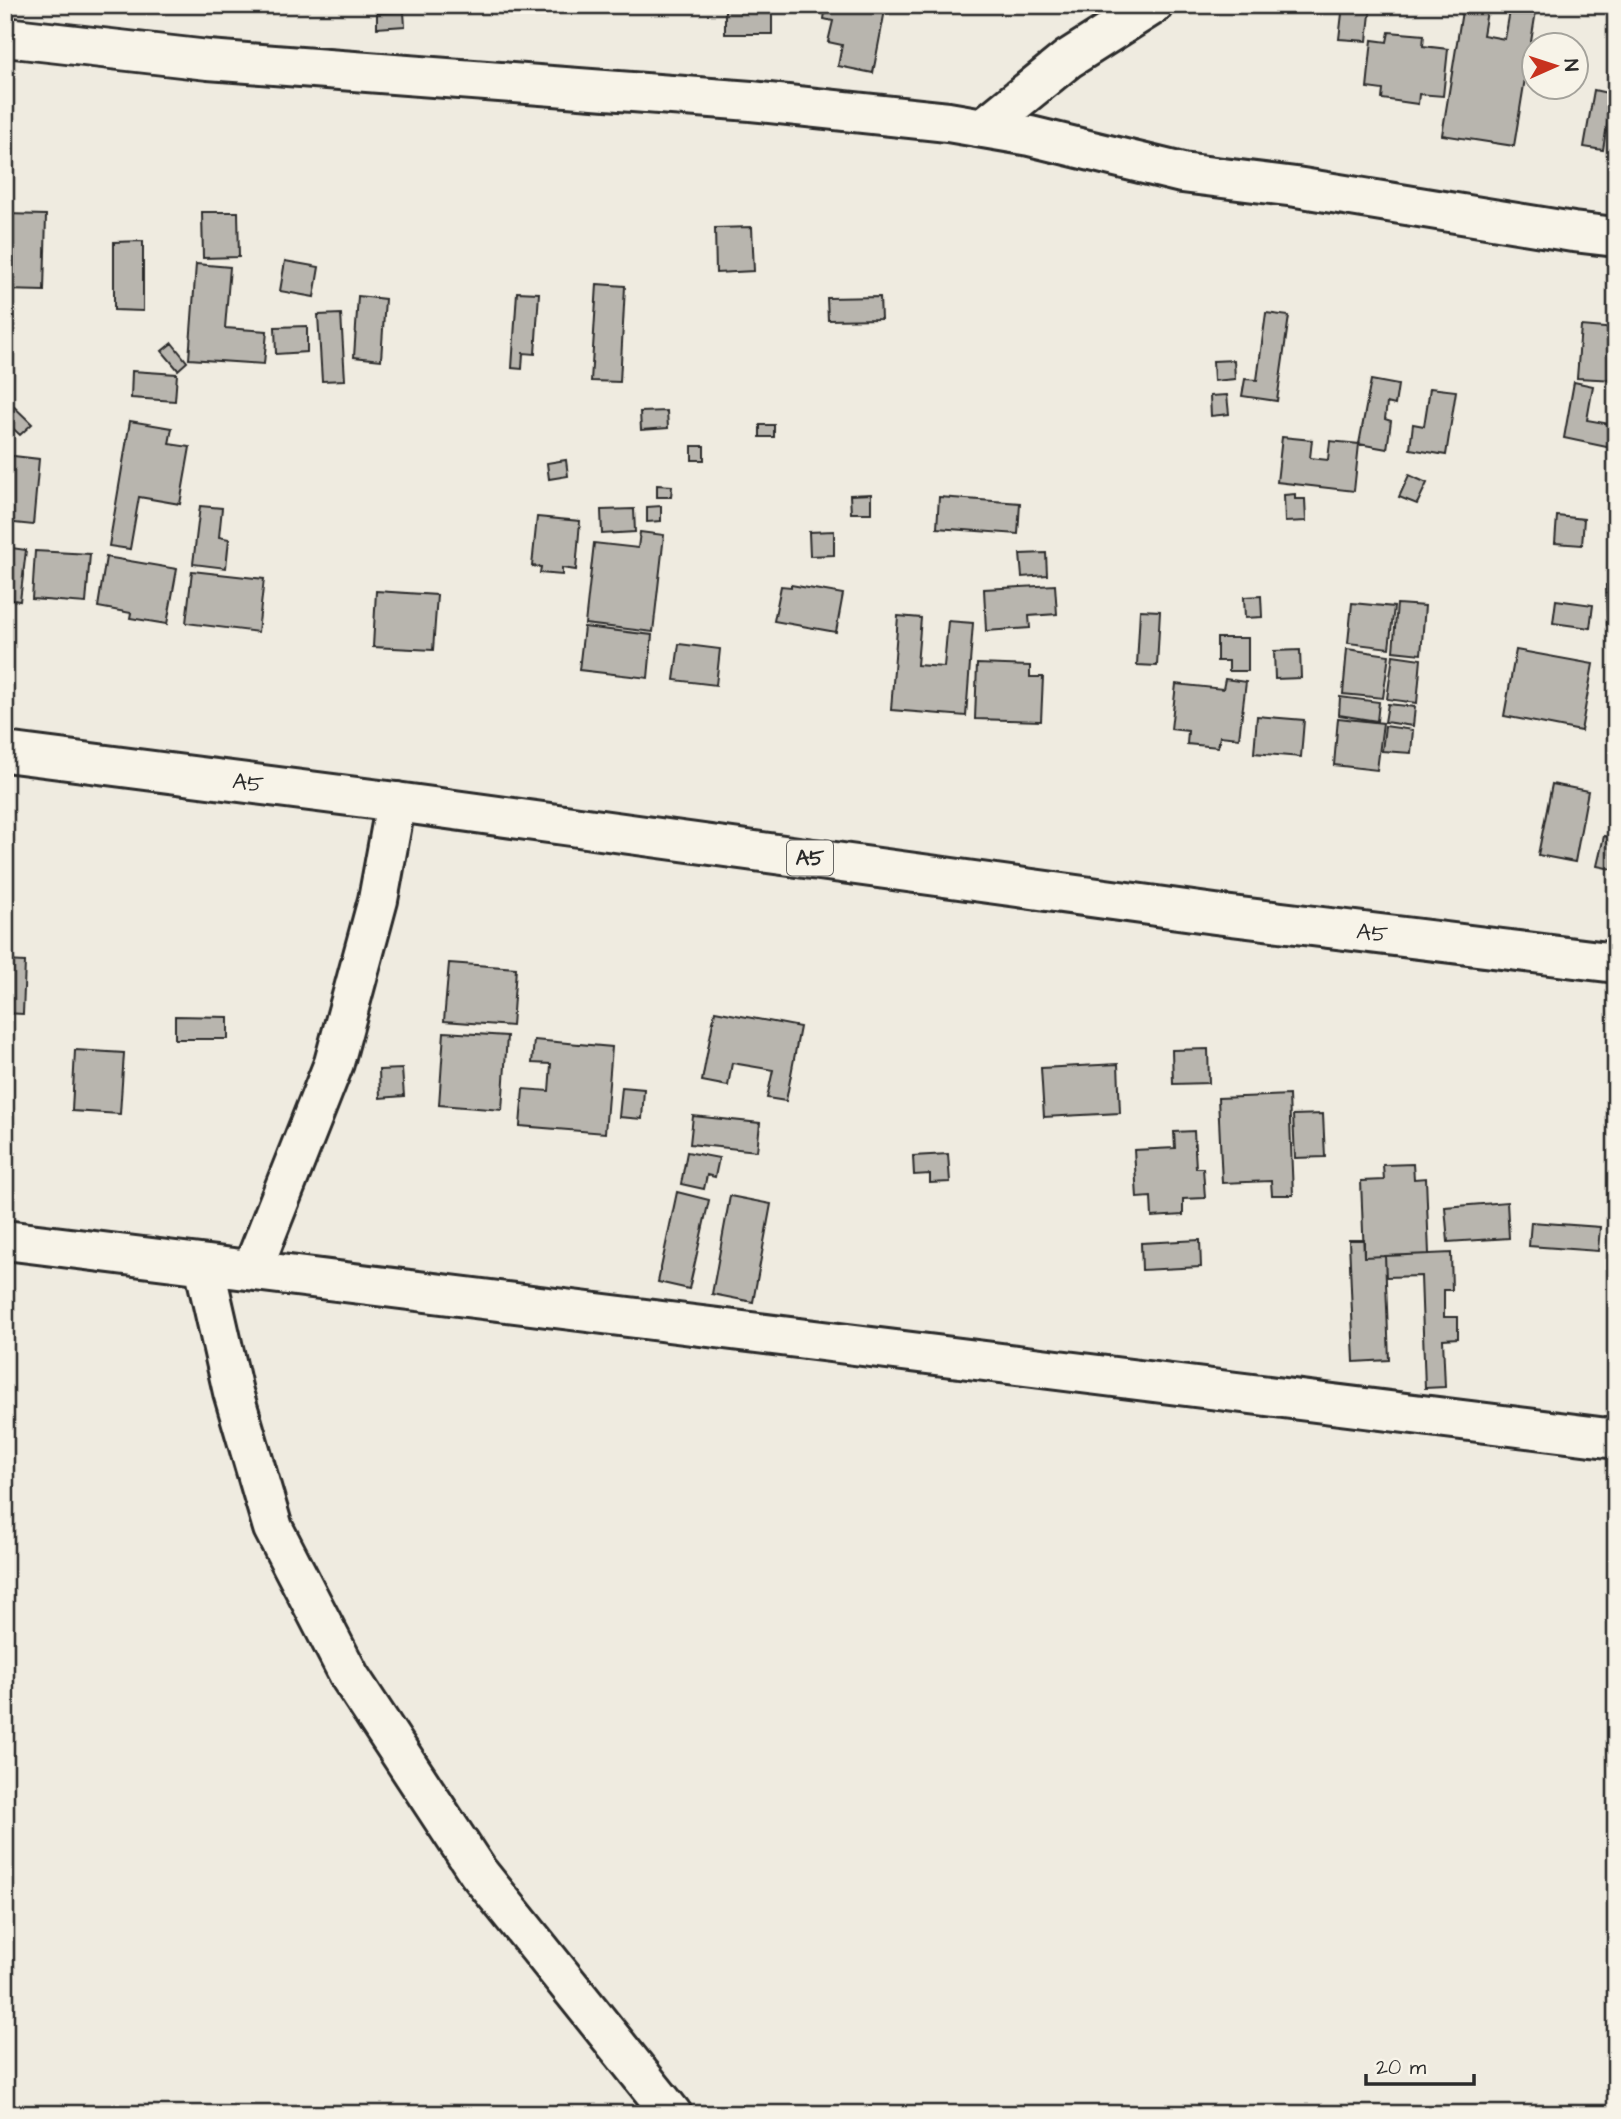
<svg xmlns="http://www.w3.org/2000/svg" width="1621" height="2119" viewBox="0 0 1621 2119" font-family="'Architects Daughter',sans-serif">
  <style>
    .building { fill: #b8b5ae; stroke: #2b2b2b; stroke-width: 2 }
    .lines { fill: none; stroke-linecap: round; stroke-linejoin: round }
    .minor-casing { stroke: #2b2b2b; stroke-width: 44 }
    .highway-casing { stroke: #2b2b2b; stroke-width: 44 }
    .minor { stroke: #f7f3e8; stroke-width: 38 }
    .highway { stroke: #f7f3e8; stroke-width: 38 }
    .labels { text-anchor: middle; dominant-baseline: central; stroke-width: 5; stroke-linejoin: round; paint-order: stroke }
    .shield { fill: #f7f3e8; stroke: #686764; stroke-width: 2 }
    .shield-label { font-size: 21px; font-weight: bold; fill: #2b2b2b }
    .street-label { font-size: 23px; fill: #2b2b2b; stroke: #f7f3e8 }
  </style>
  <rect width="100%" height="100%" fill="#efebe0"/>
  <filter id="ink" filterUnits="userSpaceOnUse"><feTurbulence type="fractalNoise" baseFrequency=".0143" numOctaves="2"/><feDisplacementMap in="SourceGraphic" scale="14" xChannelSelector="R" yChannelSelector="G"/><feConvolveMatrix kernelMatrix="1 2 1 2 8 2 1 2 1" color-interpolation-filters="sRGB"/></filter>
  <g filter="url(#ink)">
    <path class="building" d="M 826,5 L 886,5 L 873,73 L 838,66 L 842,45 L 828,42 L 833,21 L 824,19 Z
      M 1343,5 L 1371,5 L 1367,41 L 1339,39 Z
      M 1463,5 L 1488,5 L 1483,35 L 1505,39 L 1511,5 L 1537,5 L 1514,146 L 1442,135 Z
      M 725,9 L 772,9 L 772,34 L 725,34 Z
      M 404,12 L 405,26 L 377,28 L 377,13 Z
      M 1389,32 L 1424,35 L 1423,46 L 1448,49 L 1443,96 L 1419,94 L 1418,104 L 1382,99 L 1383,90 L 1367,88 L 1372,40 L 1387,42 Z
      M 1594,90 L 1612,94 L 1603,150 L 1584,147 Z
      M 202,212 L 238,212 L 239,257 L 203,258 Z
      M 5,214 L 46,215 L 44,291 L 5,290 Z
      M 752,227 L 754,271 L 716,273 L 715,228 Z
      M 143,241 L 143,311 L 114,310 L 114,242 Z
      M 285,261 L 319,267 L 314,297 L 280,291 Z
      M 196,264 L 230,267 L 225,328 L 267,331 L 264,364 L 189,359 Z
      M 597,284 L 625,286 L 620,382 L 591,381 Z
      M 517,292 L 539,293 L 535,354 L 523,353 L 522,369 L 512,368 Z
      M 358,296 L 385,299 L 381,360 L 354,357 Z
      M 880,297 L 881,319 L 828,320 L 827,298 Z
      M 1266,313 L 1289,316 L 1277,401 L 1242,396 L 1245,379 L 1257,380 Z
      M 341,314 L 345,380 L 322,381 L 318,315 Z
      M 307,326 L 307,352 L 276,354 L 275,327 Z
      M 1581,326 L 1616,329 L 1616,380 L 1577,378 Z
      M 172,343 L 187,362 L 178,370 L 162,351 Z
      M 1234,360 L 1235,379 L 1214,381 L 1213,361 Z
      M 132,371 L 177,374 L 175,401 L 131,398 Z
      M 1371,380 L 1398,385 L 1395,405 L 1387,403 L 1385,419 L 1391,421 L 1387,449 L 1359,444 Z
      M 1574,382 L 1593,386 L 1587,420 L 1616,425 L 1616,449 L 1564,438 Z
      M 1430,388 L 1456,391 L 1446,455 L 1410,449 L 1413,424 L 1424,426 Z
      M 1227,395 L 1229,414 L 1211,416 L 1210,396 Z
      M 5,398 L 32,424 L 20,435 L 5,421 Z
      M 667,411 L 668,428 L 641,430 L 640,412 Z
      M 130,421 L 172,428 L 169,444 L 190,447 L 180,504 L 139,497 L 130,549 L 109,546 Z
      M 760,425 L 774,425 L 774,437 L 760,437 Z
      M 1282,437 L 1312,440 L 1310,458 L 1328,460 L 1330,441 L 1359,444 L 1354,491 L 1277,482 Z
      M 692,446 L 704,446 L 704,460 L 692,460 Z
      M 5,455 L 39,459 L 33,525 L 5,522 Z
      M 566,460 L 568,476 L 549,479 L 547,463 Z
      M 1409,475 L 1427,483 L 1417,504 L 1399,497 Z
      M 657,485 L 672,486 L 671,497 L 657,497 Z
      M 871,494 L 871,513 L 851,513 L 850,495 Z
      M 1295,494 L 1295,499 L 1305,499 L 1306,521 L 1285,522 L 1284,495 Z
      M 939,497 L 1020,503 L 1018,534 L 937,528 Z
      M 200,506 L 222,508 L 219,537 L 229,539 L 226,568 L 193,564 Z
      M 661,506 L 661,521 L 647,522 L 647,507 Z
      M 634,509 L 635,532 L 602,534 L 601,510 Z
      M 1557,516 L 1584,519 L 1582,545 L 1555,543 Z
      M 537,517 L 580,521 L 576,570 L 562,568 L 562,575 L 540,573 L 541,567 L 532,566 Z
      M 834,531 L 834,555 L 810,556 L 809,532 Z
      M 640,532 L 664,535 L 653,632 L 585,624 L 594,543 L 638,548 Z
      M 5,547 L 26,550 L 20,601 L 5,599 Z
      M 35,551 L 90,554 L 86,603 L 32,599 Z
      M 1046,553 L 1047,575 L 1022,577 L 1020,554 Z
      M 106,557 L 177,569 L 167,624 L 130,618 L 131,613 L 98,607 Z
      M 192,571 L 264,579 L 258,632 L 186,623 Z
      M 791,585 L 843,594 L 836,632 L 774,621 L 781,586 L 791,587 Z
      M 1055,585 L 1057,614 L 1029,616 L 1030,628 L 986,631 L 984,589 Z
      M 1606,585 L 1616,585 L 1616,625 L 1607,625 Z
      M 376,591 L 437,595 L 433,650 L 373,647 Z
      M 1261,596 L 1262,617 L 1245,618 L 1244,597 Z
      M 1556,600 L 1593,605 L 1590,628 L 1553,623 Z
      M 1352,603 L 1394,607 L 1389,648 L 1348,643 Z
      M 1397,604 L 1425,606 L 1421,654 L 1393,651 Z
      M 1140,610 L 1160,611 L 1157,666 L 1137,665 Z
      M 898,616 L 921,618 L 917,665 L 944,667 L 948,621 L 973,623 L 966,716 L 891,710 Z
      M 584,627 L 652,635 L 648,678 L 579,670 Z
      M 1217,638 L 1248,638 L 1248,671 L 1229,671 L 1229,661 L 1217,661 Z
      M 679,644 L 720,649 L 716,685 L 674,680 Z
      M 1347,649 L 1389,655 L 1383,698 L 1343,694 Z
      M 1300,650 L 1301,678 L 1275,679 L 1274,651 Z
      M 1516,650 L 1593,664 L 1581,731 L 1504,716 Z
      M 1393,655 L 1421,659 L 1417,703 L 1387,699 Z
      M 977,664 L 1030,666 L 1030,677 L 1043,677 L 1041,721 L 975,719 Z
      M 1225,679 L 1246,682 L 1239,738 L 1220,736 L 1218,747 L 1187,744 L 1188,731 L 1171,729 L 1176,684 L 1223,689 Z
      M 1340,697 L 1379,702 L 1377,721 L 1339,715 Z
      M 1388,704 L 1415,707 L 1413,726 L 1385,722 Z
      M 1257,716 L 1304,720 L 1301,757 L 1254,753 Z
      M 1338,718 L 1383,723 L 1377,770 L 1334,765 Z
      M 1385,726 L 1413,730 L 1411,753 L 1382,751 Z
      M 1616,775 L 1616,826 L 1610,825 Z
      M 1552,784 L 1588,791 L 1575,862 L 1538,855 Z
      M 1604,836 L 1616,839 L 1616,870 L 1597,866 Z
      M 5,961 L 25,962 L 23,1014 L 5,1013 Z
      M 449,963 L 516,968 L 512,1026 L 444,1021 Z
      M 715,1011 L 800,1027 L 786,1101 L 767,1098 L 773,1070 L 732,1063 L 728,1086 L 702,1081 Z
      M 175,1016 L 228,1017 L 228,1039 L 175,1039 Z
      M 444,1032 L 507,1036 L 502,1110 L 439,1105 Z
      M 534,1040 L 612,1047 L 605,1133 L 520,1126 L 523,1089 L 549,1091 L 551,1064 L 532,1063 Z
      M 1208,1049 L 1209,1083 L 1173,1084 L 1172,1050 Z
      M 75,1050 L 124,1053 L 120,1114 L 72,1111 Z
      M 1118,1064 L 1120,1113 L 1044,1117 L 1041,1068 Z
      M 402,1069 L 404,1096 L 380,1098 L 379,1070 Z
      M 622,1087 L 644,1089 L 642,1119 L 619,1117 Z
      M 1289,1095 L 1293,1195 L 1272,1195 L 1271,1181 L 1222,1183 L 1218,1098 Z
      M 1323,1114 L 1325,1157 L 1295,1158 L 1293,1115 Z
      M 693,1116 L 760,1123 L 757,1151 L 690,1144 Z
      M 1194,1131 L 1196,1168 L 1203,1168 L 1205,1198 L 1183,1199 L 1183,1215 L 1152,1217 L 1151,1197 L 1137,1198 L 1134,1150 L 1175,1148 L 1174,1132 Z
      M 687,1152 L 719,1158 L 715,1177 L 707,1175 L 704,1189 L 681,1184 Z
      M 948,1154 L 950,1182 L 930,1183 L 930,1174 L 914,1175 L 913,1156 Z
      M 1413,1164 L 1414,1179 L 1426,1178 L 1429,1254 L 1364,1257 L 1361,1181 L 1384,1180 L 1383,1165 Z
      M 677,1192 L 709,1200 L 689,1289 L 658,1282 Z
      M 730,1196 L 771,1204 L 753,1302 L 712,1294 Z
      M 1507,1202 L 1509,1238 L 1448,1242 L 1445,1207 Z
      M 1531,1222 L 1600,1227 L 1598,1251 L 1529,1246 Z
      M 1200,1240 L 1201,1267 L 1142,1270 L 1141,1243 Z
      M 1349,1240 L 1364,1240 L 1364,1257 L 1385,1256 L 1389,1360 L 1354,1362 Z
      M 1451,1253 L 1452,1290 L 1444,1290 L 1444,1317 L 1458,1317 L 1458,1338 L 1443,1339 L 1445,1387 L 1425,1388 L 1421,1276 L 1386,1277 L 1385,1256 Z"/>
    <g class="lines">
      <defs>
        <path id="minor" d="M 5,37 L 208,60 L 751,101 L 948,122 L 1030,136 L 1182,173 L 1296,187 L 1573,232 L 1616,237
          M 983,128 L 1068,59 L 1153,5
          M 5,1240 L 1616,1439
          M 204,1265 L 233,1392 L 273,1528 L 350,1677 L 478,1872 L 672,2114
          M 252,1270 L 334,1063 L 378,900 L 396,802"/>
        <g id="highway">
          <path id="s1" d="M 5,752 L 396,802 L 1215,914 L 1616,963"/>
        </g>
      </defs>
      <use href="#minor" class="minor-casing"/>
      <use href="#highway" class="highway-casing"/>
      <use href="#minor" class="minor"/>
      <use href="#highway" class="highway"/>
    </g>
  </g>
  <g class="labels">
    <rect class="shield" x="787" y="840.5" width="46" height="35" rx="5"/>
    <g class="shield-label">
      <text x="810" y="858">A5</text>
    </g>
    <g class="street-label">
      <text stroke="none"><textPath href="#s1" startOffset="245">A5</textPath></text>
      <text stroke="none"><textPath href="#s1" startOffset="1379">A5</textPath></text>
    </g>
  </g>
  <rect width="1621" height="2119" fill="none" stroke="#f7f3e8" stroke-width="28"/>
  <rect x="14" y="14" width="1593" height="2091" fill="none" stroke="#2b2b2b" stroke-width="2.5" filter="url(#ink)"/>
  <g transform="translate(1555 66) rotate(87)"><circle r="33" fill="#f7f3e8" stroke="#a5a39c" stroke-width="2"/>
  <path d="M0-5L12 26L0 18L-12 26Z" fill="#c8321e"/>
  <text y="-10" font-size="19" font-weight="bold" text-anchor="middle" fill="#2b2b2b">N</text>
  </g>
  <path d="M1366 2074v10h108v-10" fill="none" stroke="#2b2b2b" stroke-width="3.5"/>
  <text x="1376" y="2074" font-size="21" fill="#2b2b2b" stroke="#f7f3e8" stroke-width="5" paint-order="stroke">20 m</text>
</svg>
